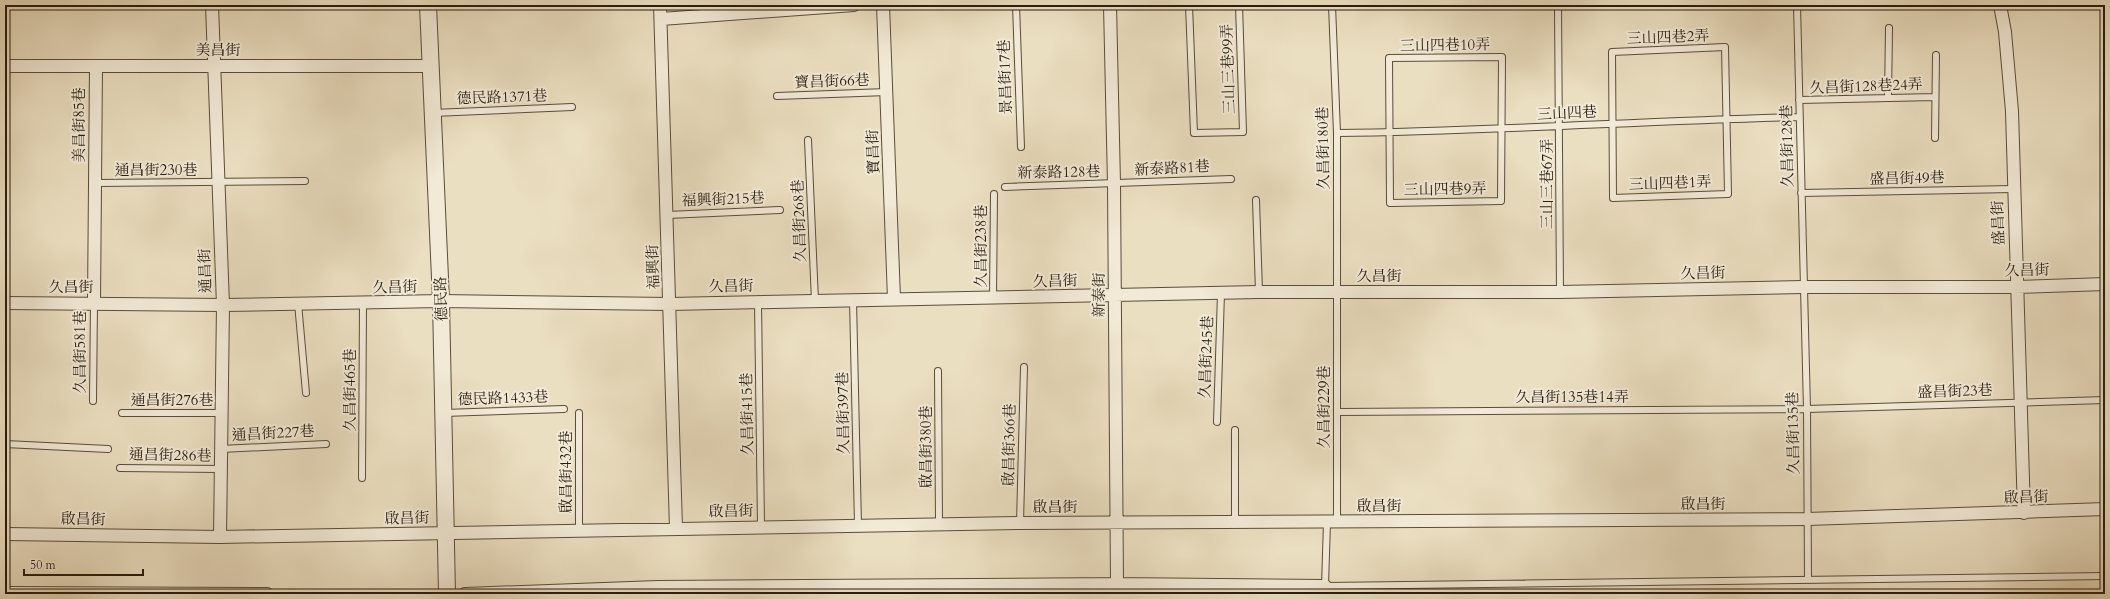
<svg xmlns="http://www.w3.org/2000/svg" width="2110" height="599" viewBox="0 0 2110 599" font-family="Cardo,'Noto Serif TC',serif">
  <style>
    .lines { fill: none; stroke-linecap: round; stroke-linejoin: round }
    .service-casing { stroke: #594d3c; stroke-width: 8 }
    .minor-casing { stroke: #594d3c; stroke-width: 14 }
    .tertiary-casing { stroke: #594d3c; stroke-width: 18 }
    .service { stroke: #f2ead7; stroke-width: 6 }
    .minor { stroke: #f2ead7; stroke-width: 12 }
    .tertiary { stroke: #f2ead7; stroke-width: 16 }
    .labels { text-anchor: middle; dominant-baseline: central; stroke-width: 4; stroke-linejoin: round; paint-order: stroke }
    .street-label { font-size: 15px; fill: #281c10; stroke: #f2ead7 }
  </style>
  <rect width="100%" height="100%" fill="#ebdfc1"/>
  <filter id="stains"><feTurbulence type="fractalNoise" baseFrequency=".005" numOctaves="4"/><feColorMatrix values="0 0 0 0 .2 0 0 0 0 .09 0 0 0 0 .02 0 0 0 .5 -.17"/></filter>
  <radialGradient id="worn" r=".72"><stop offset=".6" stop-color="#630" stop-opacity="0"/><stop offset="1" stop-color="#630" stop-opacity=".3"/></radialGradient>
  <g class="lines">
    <defs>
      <path id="service" d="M 1016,5 L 1021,147
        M 1189,5 L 1194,133 L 1243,132 L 1239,5
        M 1332,5 L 1337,133 L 1337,522
        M 1558,5 L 1560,292
        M 1797,5 L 1807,409 L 1808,580
        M 1725,47 L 1728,194 L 1613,198 L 1612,52 Z
        M 1502,57 L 1501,201 L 1390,203 L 1389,58 Z
        M 777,96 L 887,92
        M 1888,97 L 1889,28
        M 1799,100 L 1935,97
        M 433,113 L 572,107
        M 1337,133 C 1491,131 1645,121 1799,117
        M 1935,138 L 1936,55
        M 808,140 L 815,301
        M 95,183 L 305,181
        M 1005,187 L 1231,179
        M 1801,193 L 2013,189
        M 1256,200 L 1259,292
        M 667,215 L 780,210
        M 993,299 L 994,194
        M 853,300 L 858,525
        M 758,302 L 761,526
        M 298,303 L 306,393
        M 938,371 L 939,524
        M 93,401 L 94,303
        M 1337,412 L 1807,409 L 2105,400
        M 122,413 L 221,413
        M 444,413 L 564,409
        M 579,413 L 579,531
        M 1217,422 L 1221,293
        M 1235,430 L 1235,522
        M 5,444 L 108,449
        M 221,449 L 326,444
        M 120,468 L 220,469
        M 362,478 L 363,303
        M 1327,522 L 1325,586 L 2105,576
        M 1020,523 L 1024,367"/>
      <path id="minor" d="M 212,5 L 223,305 L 220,537
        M 660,5 L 676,528
        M 883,5 L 894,299
        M 1110,5 L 1114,184 L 1117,584
        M 2000,5 L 2005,32 L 2012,111 L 2024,513
        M 661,19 L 854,5
        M 5,66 L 431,66
        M 5,303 L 223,305 L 441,301 L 670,304 L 1259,292 L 1560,292 L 1803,287 L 2016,287 L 2105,284
        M 94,303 L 96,66
        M 5,534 L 220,537 L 1020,523 L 1807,519 L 2105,509
        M 5,593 L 267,594
        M 465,594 L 658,587 L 1117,584 L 1325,586"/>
      <path id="tertiary" d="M 428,5 L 441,301 L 447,594"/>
    </defs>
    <use href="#service" class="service-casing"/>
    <use href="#minor" class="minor-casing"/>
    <use href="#tertiary" class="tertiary-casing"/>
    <use href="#service" class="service"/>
    <use href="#minor" class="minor"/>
    <use href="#tertiary" class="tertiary"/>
  </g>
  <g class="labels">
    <g class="street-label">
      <text transform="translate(1668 37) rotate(-2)">三山四巷2弄</text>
      <text transform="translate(1445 45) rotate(-1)">三山四巷10弄</text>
      <text x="218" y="50">美昌街</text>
      <text transform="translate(1228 69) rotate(-92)">三山三巷99弄</text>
      <text transform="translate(1005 77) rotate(-92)">景昌街17巷</text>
      <text transform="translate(832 81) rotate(-2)">寶昌街66巷</text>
      <text transform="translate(1866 86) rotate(-2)">久昌街128巷24弄</text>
      <text transform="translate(502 97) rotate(-2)">德民路1371巷</text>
      <text transform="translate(1567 113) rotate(-3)">三山四巷</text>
      <text transform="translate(79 125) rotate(-90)">美昌街85巷</text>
      <text transform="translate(1787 146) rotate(-91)">久昌街128巷</text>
      <text transform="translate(1323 148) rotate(-91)">久昌街180巷</text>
      <text transform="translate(873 152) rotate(-92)">寶昌街</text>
      <text transform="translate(1172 168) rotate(-3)">新泰路81巷</text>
      <text x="156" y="170">通昌街230巷</text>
      <text transform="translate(1059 172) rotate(-1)">新泰路128巷</text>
      <text transform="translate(1907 178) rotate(-1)">盛昌街49巷</text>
      <text transform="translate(1670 183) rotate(-2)">三山四巷1弄</text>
      <text transform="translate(1547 184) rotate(-90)">三山三巷67弄</text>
      <text transform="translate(1445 189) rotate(-1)">三山四巷9弄</text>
      <text transform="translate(723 199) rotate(-2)">福興街215巷</text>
      <text transform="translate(799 221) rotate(-92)">久昌街268巷</text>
      <text transform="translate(1998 223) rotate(-92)">盛昌街</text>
      <text transform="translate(981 246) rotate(-90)">久昌街238巷</text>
      <text transform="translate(653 267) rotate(-92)">福興街</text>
      <text transform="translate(2027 270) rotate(-1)">久昌街</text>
      <text transform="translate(205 271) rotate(-92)">通昌街</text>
      <text transform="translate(1703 273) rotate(-1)">久昌街</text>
      <text x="1379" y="276">久昌街</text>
      <text transform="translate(1055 281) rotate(-2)">久昌街</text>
      <text transform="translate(731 286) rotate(-1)">久昌街</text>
      <text x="71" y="287">久昌街</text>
      <text transform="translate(395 287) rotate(-1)">久昌街</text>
      <text transform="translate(1099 295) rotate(-90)">新泰街</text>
      <text transform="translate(441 299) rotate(-92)">德民路</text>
      <text transform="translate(80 352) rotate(-90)">久昌街581巷</text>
      <text transform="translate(1206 357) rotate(-88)">久昌街245巷</text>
      <text transform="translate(350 390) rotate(-90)">久昌街465巷</text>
      <text transform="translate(1955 391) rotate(-2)">盛昌街23巷</text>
      <text x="1572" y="397">久昌街135巷14弄</text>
      <text transform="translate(503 398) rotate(-2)">德民路1433巷</text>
      <text x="172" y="400">通昌街276巷</text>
      <text transform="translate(1324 407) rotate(-90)">久昌街229巷</text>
      <text transform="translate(843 413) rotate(-91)">久昌街397巷</text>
      <text transform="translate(747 414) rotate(-91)">久昌街415巷</text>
      <text transform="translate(273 433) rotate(-3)">通昌街227巷</text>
      <text transform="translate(1793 433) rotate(-91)">久昌街135巷</text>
      <text transform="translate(1009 445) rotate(-89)">啟昌街366巷</text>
      <text transform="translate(926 447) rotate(-90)">啟昌街380巷</text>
      <text transform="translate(170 455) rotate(1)">通昌街286巷</text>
      <text transform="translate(566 472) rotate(-90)">啟昌街432巷</text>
      <text transform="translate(2026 497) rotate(-2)">啟昌街</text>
      <text x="1703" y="504">啟昌街</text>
      <text x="1379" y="506">啟昌街</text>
      <text x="1055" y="507">啟昌街</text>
      <text transform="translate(731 511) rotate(-1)">啟昌街</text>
      <text transform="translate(407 518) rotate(-1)">啟昌街</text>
      <text transform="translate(83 519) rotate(1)">啟昌街</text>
    </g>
  </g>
  <rect width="2110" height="599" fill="none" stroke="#ebdfc1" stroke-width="20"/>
  <rect x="6" y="6" width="2098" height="587" fill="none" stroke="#281c10" stroke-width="2"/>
  <rect x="10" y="10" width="2090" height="579" fill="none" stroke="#281c10"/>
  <path d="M24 569v6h119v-6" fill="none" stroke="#281c10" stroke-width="2"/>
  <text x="30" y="569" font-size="12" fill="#281c10" stroke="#f2ead7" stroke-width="3" paint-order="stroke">50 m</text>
  <rect width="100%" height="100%" filter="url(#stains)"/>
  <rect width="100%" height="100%" fill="url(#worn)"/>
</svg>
